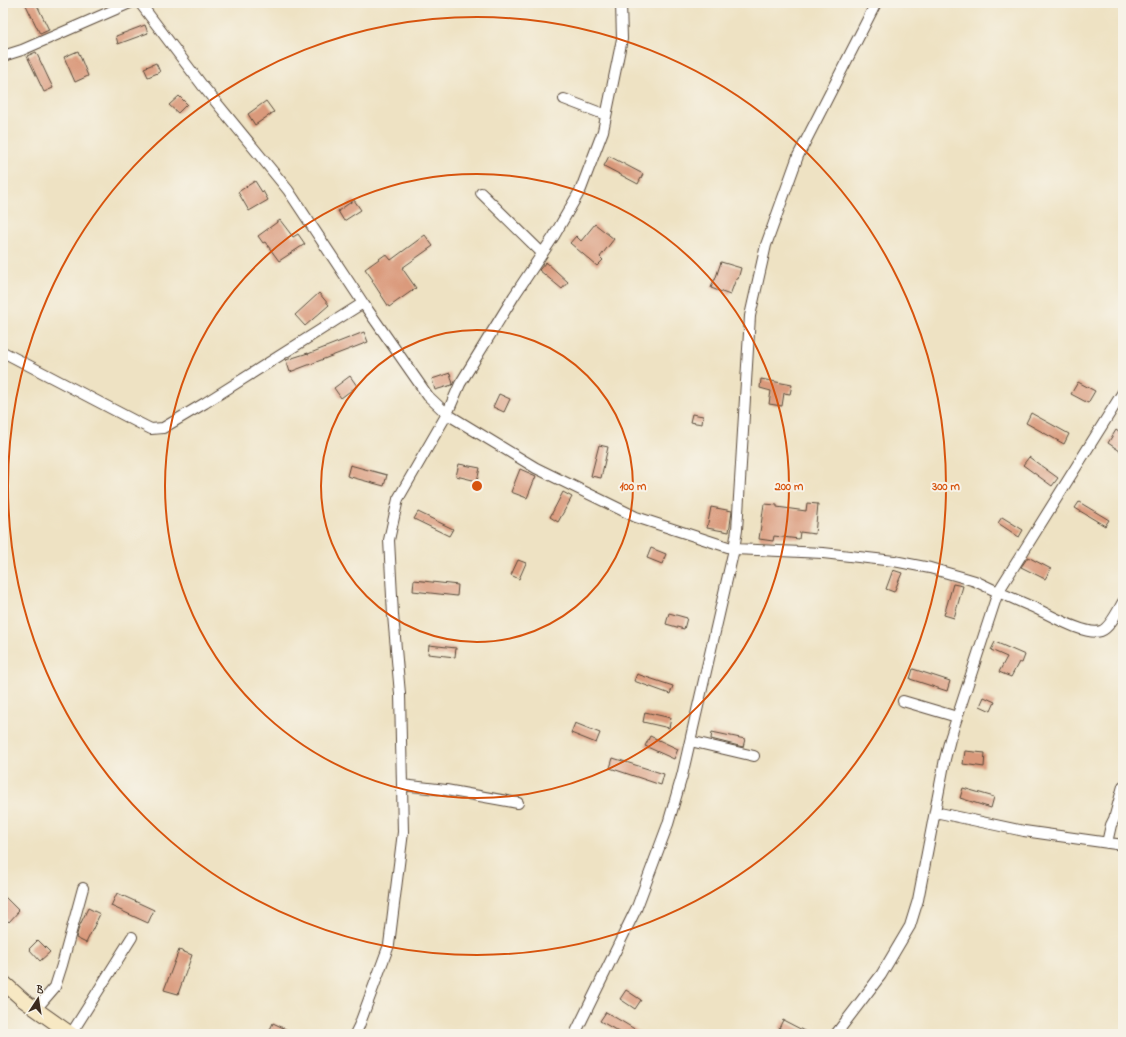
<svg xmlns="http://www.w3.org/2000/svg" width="1126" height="1037" viewBox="0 0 1126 1037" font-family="'Indie Flower',sans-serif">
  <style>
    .building { fill: #da9a7b }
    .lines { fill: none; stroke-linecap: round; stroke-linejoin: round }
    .street-casing { stroke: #564637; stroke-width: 12 }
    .secondary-casing { stroke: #564637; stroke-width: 16 }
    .street { stroke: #fff; stroke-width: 10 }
    .secondary { stroke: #f7e8c3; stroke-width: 14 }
    .ring { fill: none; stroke: #d7540e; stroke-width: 2 }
    .centre { fill: #d7540e; stroke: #f7f3e8; stroke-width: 2 }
    .ring-label { font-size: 12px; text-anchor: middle; font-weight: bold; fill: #d7540e; stroke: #f7f3e8; stroke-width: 4; stroke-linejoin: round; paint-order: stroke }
  </style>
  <rect width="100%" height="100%" fill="#f7f3e8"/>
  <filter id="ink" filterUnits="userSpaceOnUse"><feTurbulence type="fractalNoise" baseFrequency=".025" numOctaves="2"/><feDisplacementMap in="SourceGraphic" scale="8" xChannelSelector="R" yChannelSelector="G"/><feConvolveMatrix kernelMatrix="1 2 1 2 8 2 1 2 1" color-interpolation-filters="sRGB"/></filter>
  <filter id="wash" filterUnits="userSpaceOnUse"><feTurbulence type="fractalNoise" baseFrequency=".012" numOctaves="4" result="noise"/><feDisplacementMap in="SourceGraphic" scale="16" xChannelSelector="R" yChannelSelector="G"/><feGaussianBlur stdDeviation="0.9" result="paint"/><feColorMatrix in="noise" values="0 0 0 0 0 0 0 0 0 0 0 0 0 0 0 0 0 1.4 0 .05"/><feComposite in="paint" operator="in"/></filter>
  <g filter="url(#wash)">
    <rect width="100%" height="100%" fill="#eee2c3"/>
    <g id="blocks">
      <path class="building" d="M 25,3 L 36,3 L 49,30 L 40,34 Z
        M 145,25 L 148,33 L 118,44 L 116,36 Z
        M 78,51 L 88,76 L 75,82 L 64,57 Z
        M 36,52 L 53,88 L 44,92 L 27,56 Z
        M 156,63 L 160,72 L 148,77 L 144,68 Z
        M 179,96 L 187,104 L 178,113 L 169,105 Z
        M 266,101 L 274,112 L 255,125 L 248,114 Z
        M 609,156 L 643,174 L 638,184 L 604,166 Z
        M 255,181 L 262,192 L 263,191 L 268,200 L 249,211 L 238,192 Z
        M 354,200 L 361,210 L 344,221 L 338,211 Z
        M 280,220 L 293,237 L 298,234 L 305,244 L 279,261 L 265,242 L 263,243 L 258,236 Z
        M 595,224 L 614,239 L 600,257 L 603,260 L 597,266 L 570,243 L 576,236 L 581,241 Z
        M 425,235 L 433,246 L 402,268 L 416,288 L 389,307 L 372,281 L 373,280 L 365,269 L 386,254 L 391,260 Z
        M 546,262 L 568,282 L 562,289 L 539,270 Z
        M 721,262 L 741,268 L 738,279 L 736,279 L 730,295 L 711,288 L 714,280 L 715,280 Z
        M 319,293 L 329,305 L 305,326 L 295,315 Z
        M 364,332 L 368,342 L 290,372 L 286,360 L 308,353 L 308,354 Z
        M 450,373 L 453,384 L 452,385 L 435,390 L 432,379 Z
        M 350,376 L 357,386 L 341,398 L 334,388 Z
        M 761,379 L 792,385 L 790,394 L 784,393 L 782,406 L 769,404 L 771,391 L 760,388 Z
        M 1078,382 L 1095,391 L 1088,403 L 1071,394 Z
        M 499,394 L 510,399 L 504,412 L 493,407 Z
        M 1031,413 L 1069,434 L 1064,444 L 1026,423 Z
        M 692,414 L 703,416 L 702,424 L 690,422 Z
        M 1116,430 L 1123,435 L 1123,453 L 1108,443 Z
        M 599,445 L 608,447 L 601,478 L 591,476 Z
        M 1029,457 L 1058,478 L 1052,486 L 1023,465 Z
        M 459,464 L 480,468 L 477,481 L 456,476 Z
        M 350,465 L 387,475 L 384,486 L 347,476 Z
        M 520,469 L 536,476 L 527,498 L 511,492 Z
        M 563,492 L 572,497 L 558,522 L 550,517 Z
        M 1079,502 L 1109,520 L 1105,526 L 1075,508 Z
        M 807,503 L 818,504 L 815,534 L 800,532 L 799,539 L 774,536 L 773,541 L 759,539 L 764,504 L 777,505 L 777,507 L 806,511 Z
        M 711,507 L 732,511 L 729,532 L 707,528 Z
        M 418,512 L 453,529 L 449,536 L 414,519 Z
        M 1002,517 L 1023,530 L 1019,537 L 998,523 Z
        M 651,548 L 666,554 L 662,564 L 647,558 Z
        M 1028,557 L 1051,569 L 1045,579 L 1021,567 Z
        M 518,560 L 526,563 L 519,579 L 511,575 Z
        M 893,570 L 902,573 L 894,592 L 886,589 Z
        M 414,580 L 458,585 L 457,596 L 413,591 Z
        M 953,584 L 963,586 L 954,618 L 944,615 Z
        M 669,613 L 687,618 L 684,629 L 666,624 Z
        M 995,642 L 1025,655 L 1022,663 L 1019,662 L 1011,677 L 999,672 L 1007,657 L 991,650 Z
        M 429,645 L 456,648 L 455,657 L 428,654 Z
        M 913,669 L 950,681 L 947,691 L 910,679 Z
        M 637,674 L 673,686 L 670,694 L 634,681 Z
        M 984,697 L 995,702 L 991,711 L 980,706 Z
        M 645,712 L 671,718 L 669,728 L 643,722 Z
        M 575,723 L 600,733 L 596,743 L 571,733 Z
        M 712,732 L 745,739 L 743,747 L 711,739 Z
        M 650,736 L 678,749 L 674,759 L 645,746 Z
        M 965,751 L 985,753 L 984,767 L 963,764 Z
        M 613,758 L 664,774 L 661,785 L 610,768 Z
        M 963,788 L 994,797 L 991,808 L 960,798 Z
        M 117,893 L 154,910 L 148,923 L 111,906 Z
        M 3,895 L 19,911 L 9,922 L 3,916 Z
        M 88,908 L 100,914 L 86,943 L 76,938 L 79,927 Z
        M 38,940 L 50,952 L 40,961 L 29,949 Z
        M 179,950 L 192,955 L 178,994 L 164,990 Z
        M 626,990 L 641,1000 L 635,1009 L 620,999 Z
        M 606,1012 L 643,1034 L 623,1034 L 600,1021 Z
        M 783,1020 L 810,1034 L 791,1034 L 779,1028 Z
        M 273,1023 L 296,1034 L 268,1034 Z"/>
    </g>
  </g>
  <g filter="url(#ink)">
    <use href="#blocks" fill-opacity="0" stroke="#564637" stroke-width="1"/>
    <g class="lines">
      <defs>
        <path id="street" d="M 140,3 L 202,85 L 288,190 L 363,303 L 428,396 L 447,414 L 460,384 L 514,296 L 554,236 L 581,189 L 603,131 L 622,39 L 621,3
          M 3,56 L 22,50 L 130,3
          M 564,99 L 606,115
          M 481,193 L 542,253
          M 3,352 L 137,422 L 151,429 L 163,428 L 205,403 L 363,303
          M 1123,392 L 998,592 C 1010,597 1023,603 1035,608 C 1050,615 1086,636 1101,631 C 1110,628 1118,610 1123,602
          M 903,701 L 957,717
          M 690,741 L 754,756
          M 402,785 L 446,790 L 518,803
          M 935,812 L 1024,831 L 1123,845
          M 1107,843 L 1111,825 L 1114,819 L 1123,786
          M 36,1009 L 55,987 L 62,965 L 83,888
          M 71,1034 L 132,937
          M 355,1034 L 359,1026 L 389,945 L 403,832 L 400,694 L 393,615 L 389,540 L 398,499 L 447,414 L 536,468 L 636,517 L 734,549 L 823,553 L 894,561 L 930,568 L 965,578 L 975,581 L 998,592 L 950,739 L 945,759 L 918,900 L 910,926 L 881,975 L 836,1034
          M 575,1034 L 637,907 L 668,824 L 682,776 L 734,549 L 737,530 L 750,316 L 766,245 L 798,156 L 876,3"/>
        <path id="secondary" d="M 3,982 L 23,1000 L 71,1034"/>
      </defs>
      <use href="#street" class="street-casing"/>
      <use href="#secondary" class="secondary-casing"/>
      <use href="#street" class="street"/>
      <use href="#secondary" class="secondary"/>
    </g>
  </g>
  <g class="ring">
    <circle cx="477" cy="486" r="156"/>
    <circle cx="477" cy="486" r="312"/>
    <circle cx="477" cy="486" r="469"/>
  </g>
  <circle cx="477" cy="486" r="6" class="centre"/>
  <g class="ring-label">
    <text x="633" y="490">100 m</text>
    <text x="789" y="490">200 m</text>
    <text x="946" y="490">300 m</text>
  </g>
  <rect width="1126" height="1037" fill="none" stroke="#f7f3e8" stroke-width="16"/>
  <g transform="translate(38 999) rotate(12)" stroke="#f7f3e8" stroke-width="3" paint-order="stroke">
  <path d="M0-3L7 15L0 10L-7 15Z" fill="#3b2a1e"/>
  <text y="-6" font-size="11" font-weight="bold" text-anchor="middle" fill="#3b2a1e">B</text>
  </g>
</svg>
